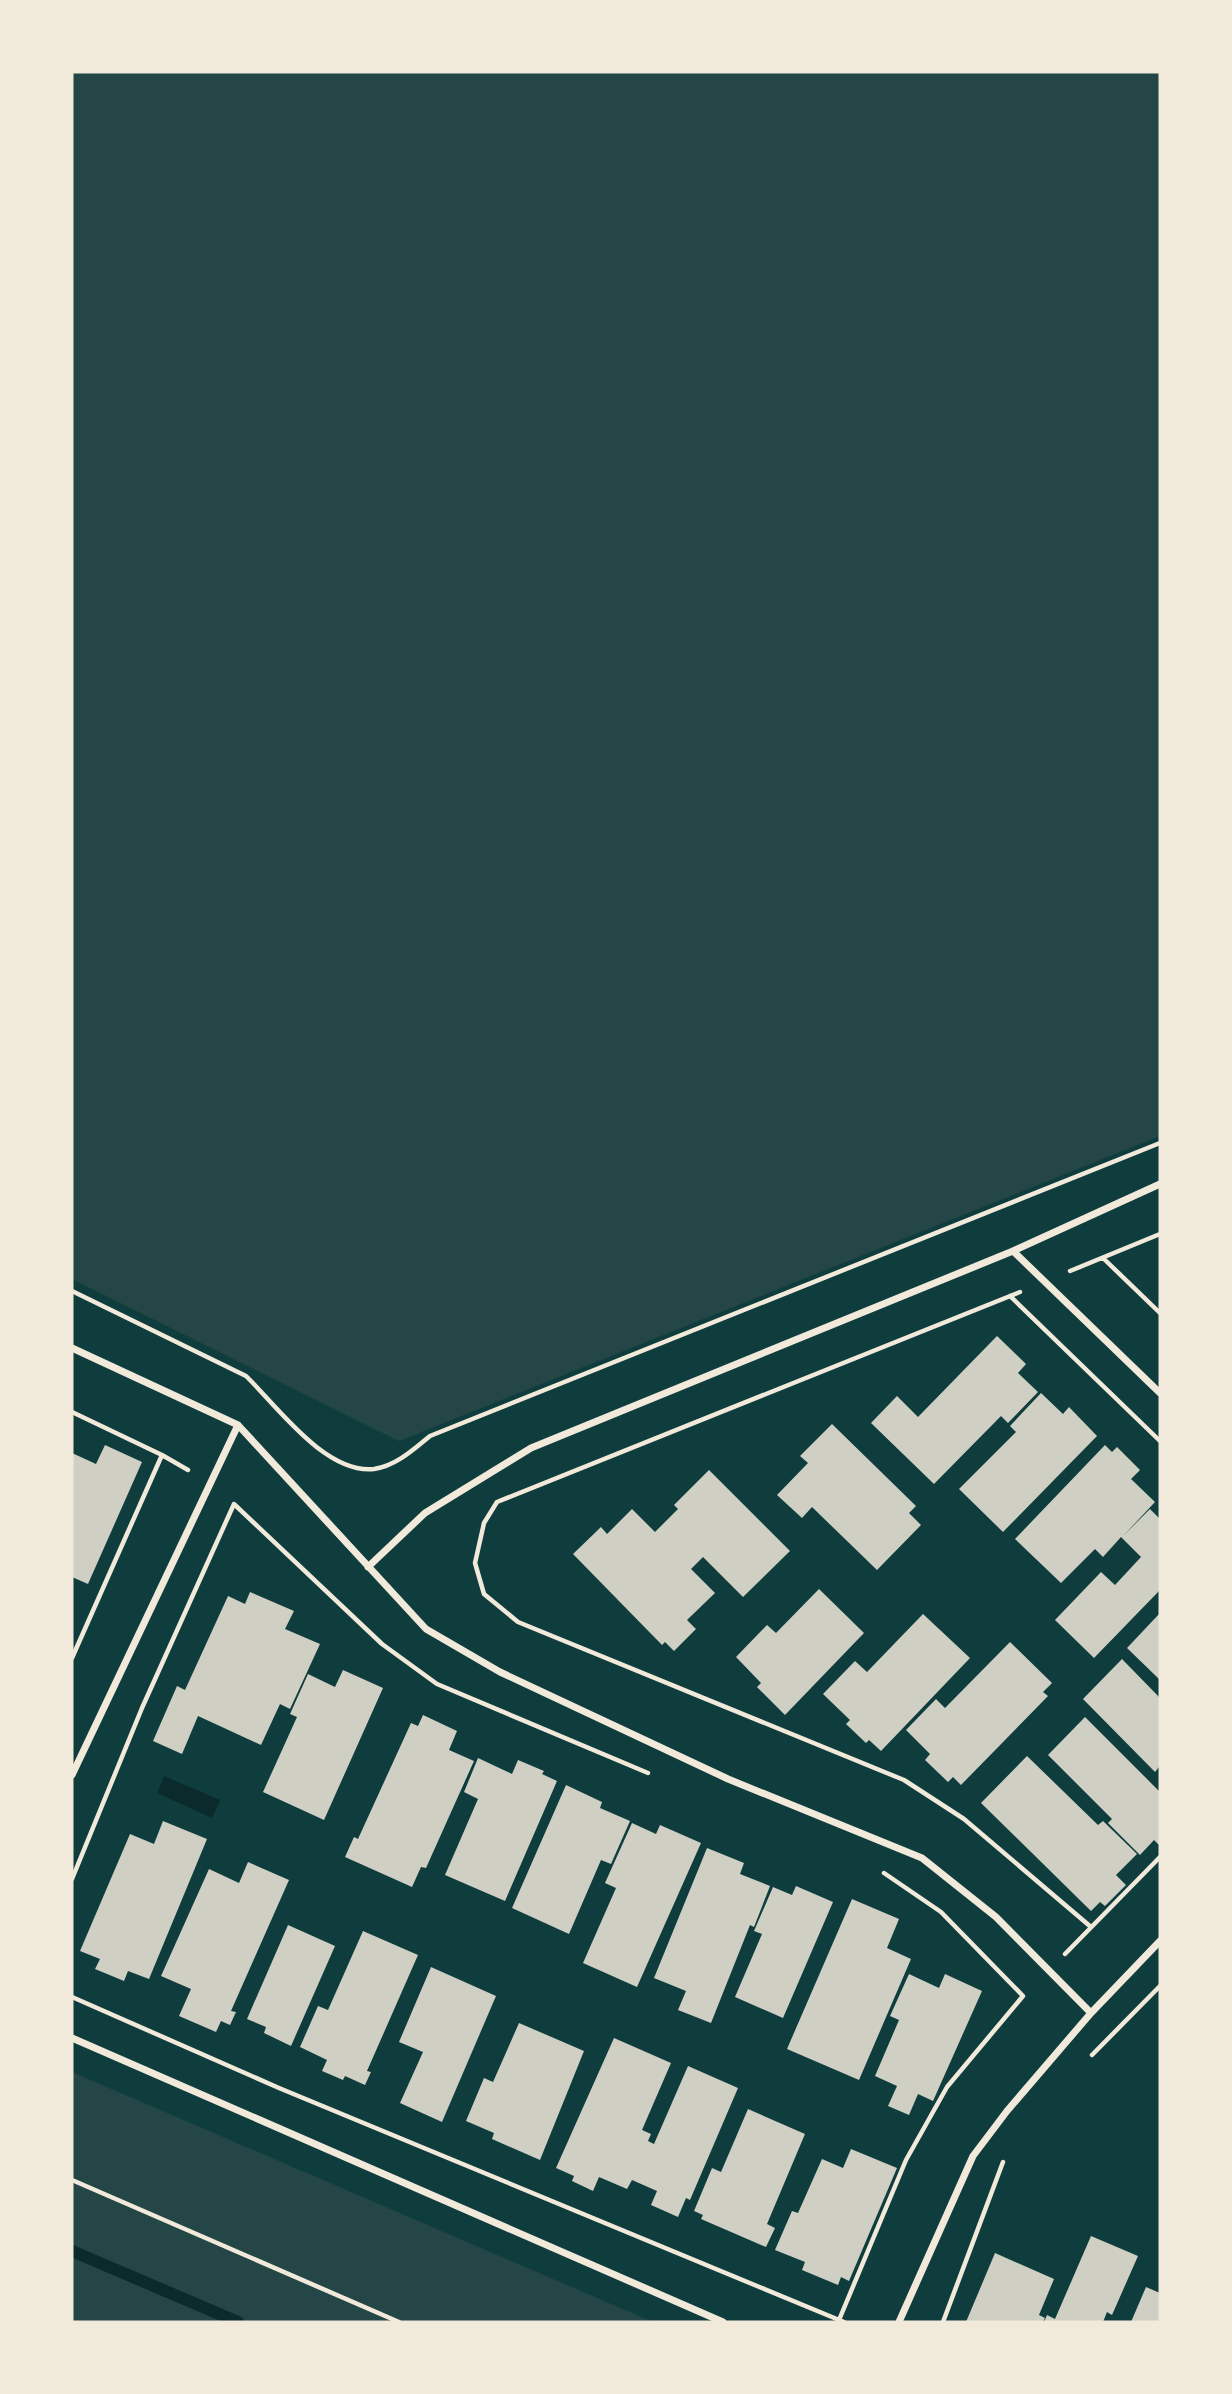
<svg xmlns="http://www.w3.org/2000/svg" width="1232" height="2394" viewBox="0 0 1232 2394" font-family="Manrope,sans-serif">
  <style>
    .green { fill: #244646 }
    .water { fill: #0a2a2b }
    .lines { fill: none; stroke-linecap: round; stroke-linejoin: round }
    .stream { stroke: #0a2a2b; stroke-width: 12 }
    .building { fill: #cfcfc3 }
    .path { stroke: #f1e9da; stroke-width: 4.5 }
    .minor { stroke: #f1e9da; stroke-width: 7 }
  </style>
  <rect width="100%" height="100%" fill="#0f3d3e"/>
  <path class="green" d="M 72,72 L 1160,72 L 1160,1136 L 399,1441 L 72,1279 Z
    M 72,2072 L 653,2322 L 72,2322 Z"/>
  <path class="water" d="M 164,1776 L 220,1800 L 212,1818 L 157,1793 Z"/>
  <g class="lines">
    <path class="stream" d="M 72,2251 L 238,2322"/>
  </g>
  <path class="building" d="M 997,1336 L 1026,1364 L 1018,1373 L 1038,1392 L 1008,1423 L 1001,1416 L 934,1484 L 871,1423 L 897,1396 L 918,1417 Z
    M 1041,1393 L 1063,1414 L 1069,1407 L 1097,1436 L 1003,1532 L 959,1489 L 1016,1432 L 1010,1426 Z
    M 832,1424 L 916,1506 L 909,1513 L 921,1525 L 877,1570 L 812,1507 L 802,1518 L 777,1495 L 808,1463 L 800,1456 Z
    M 105,1445 L 142,1462 L 88,1584 L 72,1577 L 72,1453 L 96,1464 Z
    M 1105,1445 L 1112,1452 L 1117,1447 L 1140,1470 L 1131,1479 L 1155,1502 L 1124,1535 L 1150,1509 L 1160,1519 L 1160,1590 L 1094,1658 L 1055,1620 L 1101,1572 L 1115,1585 L 1141,1557 L 1121,1537 L 1103,1557 L 1095,1549 L 1061,1583 L 1015,1539 Z
    M 709,1470 L 790,1551 L 743,1597 L 703,1557 L 691,1569 L 715,1593 L 687,1620 L 696,1629 L 674,1651 L 665,1642 L 662,1645 L 573,1554 L 601,1527 L 607,1534 L 632,1509 L 655,1532 L 678,1509 L 674,1505 Z
    M 819,1589 L 864,1633 L 785,1715 L 757,1687 L 761,1683 L 736,1657 L 767,1625 L 776,1633 Z
    M 250,1592 L 294,1611 L 285,1629 L 320,1644 L 290,1709 L 280,1704 L 261,1745 L 198,1716 L 182,1754 L 153,1741 L 177,1686 L 185,1690 L 228,1596 L 245,1604 Z
    M 1160,1613 L 1160,1680 L 1127,1648 Z
    M 923,1614 L 970,1658 L 881,1751 L 869,1740 L 866,1743 L 846,1724 L 850,1720 L 823,1694 L 855,1661 L 867,1672 Z
    M 1010,1642 L 1052,1683 L 1043,1692 L 1048,1696 L 961,1785 L 953,1777 L 948,1782 L 925,1760 L 930,1754 L 906,1730 L 936,1699 L 945,1708 Z
    M 1122,1659 L 1160,1698 L 1160,1769 L 1159,1767 L 1155,1772 L 1083,1699 Z
    M 343,1670 L 383,1688 L 324,1820 L 263,1792 L 297,1717 L 290,1714 L 308,1674 L 335,1687 Z
    M 423,1715 L 457,1731 L 449,1750 L 474,1761 L 426,1868 L 421,1867 L 412,1887 L 345,1857 L 354,1837 L 358,1839 L 411,1723 L 418,1726 Z
    M 1085,1717 L 1160,1792 L 1160,1846 L 1154,1840 L 1140,1855 L 1108,1823 L 1112,1819 L 1048,1755 Z
    M 1027,1756 L 1098,1825 L 1103,1821 L 1137,1854 L 1116,1875 L 1126,1885 L 1105,1906 L 1100,1902 L 1091,1911 L 981,1803 Z
    M 478,1758 L 512,1774 L 518,1760 L 544,1771 L 542,1774 L 557,1781 L 505,1901 L 445,1875 L 478,1799 L 464,1792 Z
    M 566,1785 L 602,1802 L 600,1808 L 630,1821 L 611,1864 L 601,1860 L 569,1934 L 512,1908 Z
    M 163,1821 L 207,1839 L 149,1979 L 128,1971 L 124,1981 L 95,1969 L 100,1959 L 80,1951 L 130,1834 L 154,1844 Z
    M 632,1823 L 656,1834 L 660,1825 L 701,1843 L 637,1987 L 583,1963 L 616,1888 L 605,1883 Z
    M 707,1848 L 744,1863 L 740,1874 L 770,1886 L 754,1927 L 750,1925 L 711,2023 L 678,2010 L 686,1991 L 654,1978 Z
    M 248,1862 L 289,1880 L 231,2011 L 236,2012 L 230,2025 L 221,2021 L 216,2032 L 179,2016 L 191,1989 L 161,1976 L 209,1869 L 239,1883 Z
    M 796,1886 L 833,1902 L 783,2018 L 735,1997 L 762,1934 L 754,1931 L 773,1887 L 792,1895 Z
    M 852,1899 L 899,1919 L 887,1948 L 911,1959 L 859,2080 L 787,2049 Z
    M 288,1925 L 335,1946 L 291,2046 L 264,2033 L 266,2027 L 247,2019 Z
    M 363,1931 L 418,1955 L 367,2071 L 371,2072 L 365,2085 L 345,2076 L 343,2080 L 322,2071 L 327,2060 L 300,2047 L 318,2006 L 328,2010 Z
    M 431,1967 L 496,1996 L 442,2122 L 400,2103 L 423,2052 L 399,2042 Z
    M 909,1974 L 939,1988 L 945,1974 L 982,1991 L 933,2101 L 918,2094 L 909,2115 L 888,2106 L 897,2086 L 875,2076 L 899,2020 L 890,2016 Z
    M 519,2023 L 584,2051 L 540,2160 L 492,2139 L 494,2133 L 466,2121 L 484,2078 L 493,2082 Z
    M 614,2038 L 671,2063 L 642,2130 L 651,2134 L 648,2141 L 654,2144 L 688,2066 L 738,2088 L 690,2200 L 686,2198 L 678,2217 L 651,2205 L 657,2191 L 632,2180 L 627,2189 L 599,2177 L 593,2191 L 572,2181 L 574,2176 L 556,2168 Z
    M 748,2109 L 805,2134 L 767,2224 L 775,2228 L 766,2247 L 701,2219 L 703,2215 L 694,2211 L 712,2168 L 721,2172 Z
    M 851,2149 L 897,2168 L 849,2281 L 841,2277 L 838,2285 L 802,2270 L 805,2262 L 775,2250 L 792,2211 L 798,2213 L 822,2159 L 843,2168 Z
    M 1091,2236 L 1138,2256 L 1112,2315 L 1107,2312 L 1103,2322 L 1044,2322 L 1047,2315 L 1055,2319 Z
    M 995,2253 L 1054,2279 L 1039,2315 L 1045,2318 L 1043,2322 L 966,2322 Z
    M 1146,2287 L 1160,2293 L 1160,2322 L 1131,2322 Z"/>
  <g class="lines">
    <path class="path" d="M 1103,1258 L 1160,1313
      M 1070,1271 L 1160,1234
      M 72,1291 L 246,1376 C 277,1406 325,1474 374,1469 C 396,1466 414,1449 430,1436 L 1160,1143
      M 1020,1292 L 497,1502 L 484,1523 L 475,1563 L 484,1594 L 518,1622 L 904,1780 L 964,1819 L 1091,1927
      M 1010,1296 L 1160,1441
      M 72,1412 L 162,1455 L 72,1658
      M 162,1455 L 188,1470
      M 235,1505 L 382,1644 L 437,1684 L 648,1773
      M 72,1879 L 142,1708 L 234,1504
      M 1065,1954 L 1160,1857
      M 72,1997 L 279,2088 L 844,2322
      M 1092,2055 L 1160,1986
      M 72,2180 L 399,2322
      M 839,2320 L 906,2160 L 947,2087 L 1023,1996 L 941,1912 L 884,1873
      M 943,2322 L 1003,2162"/>
    <path class="minor" d="M 1013,1251 L 1160,1393
      M 72,1348 L 238,1425 L 426,1629 L 500,1672 L 728,1779 L 922,1858 L 996,1917 L 1091,2013
      M 368,1567 L 425,1513 L 531,1448 L 1013,1251 L 1160,1184
      M 72,1775 L 238,1425
      M 72,2038 L 723,2322
      M 899,2322 L 973,2156 L 1007,2111 L 1091,2013 L 1160,1941"/>
  </g>
  <rect width="1232" height="2394" fill="none" stroke="#f1e9da" stroke-width="147"/>
</svg>
